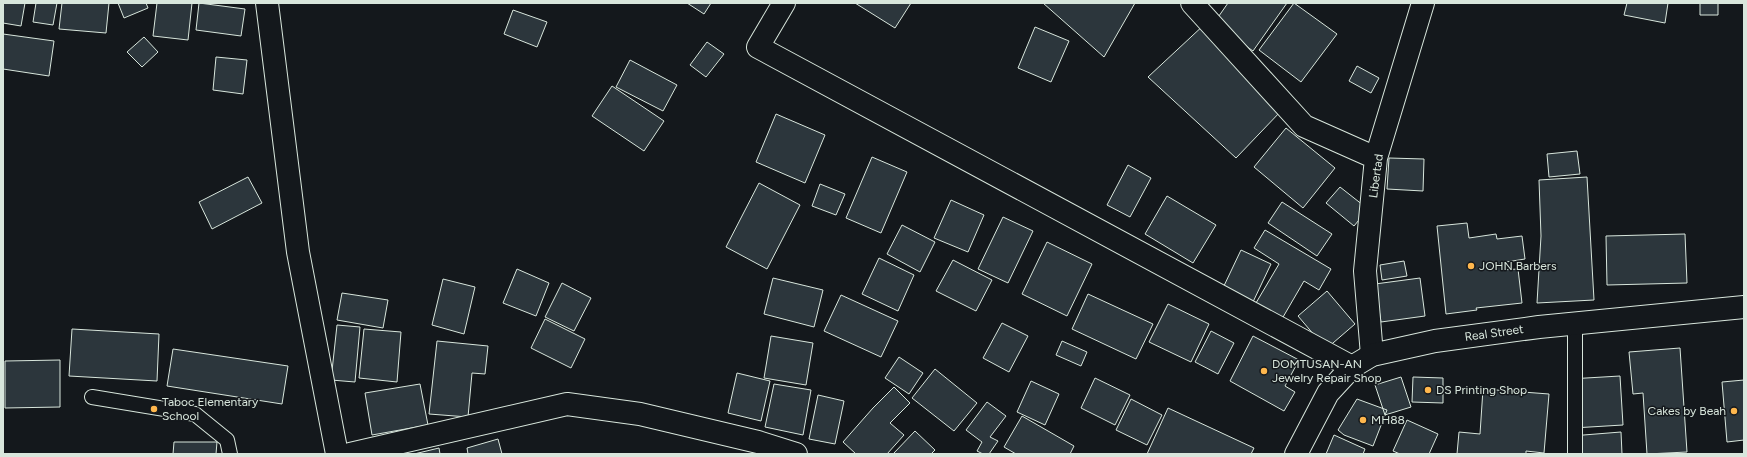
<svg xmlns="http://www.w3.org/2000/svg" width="1747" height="457" viewBox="0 0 1747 457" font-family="Figtree,sans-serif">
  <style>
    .building { fill: #2c363c; stroke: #d8e6dc }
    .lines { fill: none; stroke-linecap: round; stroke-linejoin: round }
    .lane-casing { stroke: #d8e6dc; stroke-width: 16 }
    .street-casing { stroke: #d8e6dc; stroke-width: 24 }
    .primary-casing { stroke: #d8e6dc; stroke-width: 24 }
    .lane { stroke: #14181c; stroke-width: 14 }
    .street { stroke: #14181c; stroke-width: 22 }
    .primary { stroke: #14181c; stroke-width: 22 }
    .poi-dot { fill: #ffb74d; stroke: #14181c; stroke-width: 1.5 }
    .labels { text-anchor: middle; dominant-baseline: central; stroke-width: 3; stroke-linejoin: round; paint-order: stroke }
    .street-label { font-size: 12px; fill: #d8e6dc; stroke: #14181c }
    .poi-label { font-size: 12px; fill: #d8e6dc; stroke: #14181c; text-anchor: start }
  </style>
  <rect width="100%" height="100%" fill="#14181c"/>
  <path class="building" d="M 3,3 L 25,3 L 21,26 L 3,23 Z
    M 36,3 L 57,3 L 53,25 L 33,22 Z
    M 62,3 L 109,3 L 106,33 L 59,29 Z
    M 118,3 L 146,3 L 148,8 L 124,18 Z
    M 157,3 L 192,3 L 188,40 L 153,36 Z
    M 199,3 L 245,9 L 241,36 L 196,30 Z
    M 687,3 L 711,3 L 704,14 Z
    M 855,3 L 911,3 L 895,28 Z
    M 1043,3 L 1135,3 L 1104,57 Z
    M 1228,3 L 1287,3 L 1253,51 L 1214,23 Z
    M 1294,3 L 1337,34 L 1301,82 L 1259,50 Z
    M 1627,3 L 1668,3 L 1665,23 L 1624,15 Z
    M 1700,3 L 1718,3 L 1718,15 L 1700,15 Z
    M 513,10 L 547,22 L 537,47 L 504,34 Z
    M 1206,23 L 1282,110 L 1236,158 L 1148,77 Z
    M 1035,27 L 1069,41 L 1051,82 L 1018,68 Z
    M 3,34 L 54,41 L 49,76 L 3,69 Z
    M 144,37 L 158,52 L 142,67 L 127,52 Z
    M 707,42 L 724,54 L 706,77 L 690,65 Z
    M 216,57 L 247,60 L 243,94 L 213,90 Z
    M 630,60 L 677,85 L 663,111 L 616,87 Z
    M 1357,66 L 1379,78 L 1371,93 L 1349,81 Z
    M 612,86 L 664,121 L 644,151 L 592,116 Z
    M 776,114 L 825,135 L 805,183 L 756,162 Z
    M 1286,128 L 1335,168 L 1303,208 L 1254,167 Z
    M 1577,151 L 1580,174 L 1549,177 L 1547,154 Z
    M 872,157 L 907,172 L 881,233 L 846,218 Z
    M 1389,158 L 1424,159 L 1423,191 L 1387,189 Z
    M 1128,165 L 1151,178 L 1130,217 L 1107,205 Z
    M 248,177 L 262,203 L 212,229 L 199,202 Z
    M 1587,177 L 1594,300 L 1537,303 L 1541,236 L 1539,180 Z
    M 759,183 L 800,205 L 767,269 L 726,247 Z
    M 820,184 L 845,194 L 836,215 L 812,206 Z
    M 1340,187 L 1368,209 L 1354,226 L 1326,203 Z
    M 1167,196 L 1216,225 L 1193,263 L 1145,234 Z
    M 951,200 L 984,215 L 968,252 L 934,238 Z
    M 1282,202 L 1332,234 L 1317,256 L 1268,223 Z
    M 1003,217 L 1033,231 L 1008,283 L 978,269 Z
    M 1467,223 L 1469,238 L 1496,234 L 1497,239 L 1522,236 L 1525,259 L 1500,263 L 1501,270 L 1518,269 L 1522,303 L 1476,308 L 1477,310 L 1446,314 L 1437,226 Z
    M 902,225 L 935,242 L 920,272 L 887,254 Z
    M 1265,230 L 1331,269 L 1319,290 L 1304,281 L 1279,324 L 1253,308 L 1279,264 L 1254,248 Z
    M 1685,234 L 1687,283 L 1607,285 L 1606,236 Z
    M 1047,242 L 1092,264 L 1067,316 L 1022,294 Z
    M 1241,250 L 1271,264 L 1252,304 L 1222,290 Z
    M 879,258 L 914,275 L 898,311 L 862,294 Z
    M 953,260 L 992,280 L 976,311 L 936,291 Z
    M 1404,261 L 1407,276 L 1382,280 L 1380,265 Z
    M 517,269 L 549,283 L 536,316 L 503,303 Z
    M 773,278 L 823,290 L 814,327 L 764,314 Z
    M 1420,278 L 1425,316 L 1381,322 L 1375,284 Z
    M 443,279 L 475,287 L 464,334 L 432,325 Z
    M 562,283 L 591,298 L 574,331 L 545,317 Z
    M 1327,291 L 1355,324 L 1326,349 L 1298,316 Z
    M 342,293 L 388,300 L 383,328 L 337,320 Z
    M 1088,294 L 1153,324 L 1136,359 L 1072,329 Z
    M 841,295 L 898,321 L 881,357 L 824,331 Z
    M 1168,304 L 1209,324 L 1191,362 L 1149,342 Z
    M 545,319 L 585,339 L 571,368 L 531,348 Z
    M 1002,323 L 1028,336 L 1009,372 L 983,358 Z
    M 337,325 L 360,327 L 355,382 L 331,380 Z
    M 72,329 L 159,334 L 157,381 L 69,376 Z
    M 364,329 L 401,332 L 397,382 L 359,378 Z
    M 1211,331 L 1234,343 L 1218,374 L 1195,362 Z
    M 771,336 L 813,343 L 806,385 L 764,378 Z
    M 1253,336 L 1299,360 L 1285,386 L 1295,392 L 1284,411 L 1230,381 Z
    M 437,341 L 488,346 L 485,374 L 472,373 L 468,417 L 429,414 Z
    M 1062,341 L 1087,352 L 1081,366 L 1056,355 Z
    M 1680,348 L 1687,452 L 1647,454 L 1643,393 L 1633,394 L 1629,352 Z
    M 173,349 L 288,366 L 282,404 L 167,386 Z
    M 899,357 L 923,373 L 909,394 L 885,378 Z
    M 60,360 L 60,407 L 5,408 L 5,361 Z
    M 935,369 L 977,403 L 954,431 L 912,398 Z
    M 737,373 L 770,381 L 761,421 L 728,413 Z
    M 1620,376 L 1623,425 L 1573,428 L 1569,379 Z
    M 1401,377 L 1411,407 L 1385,415 L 1375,385 Z
    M 1413,377 L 1443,378 L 1443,403 L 1412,402 Z
    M 1095,378 L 1130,395 L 1115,425 L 1081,408 Z
    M 1744,380 L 1744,440 L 1727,442 L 1722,382 Z
    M 1031,381 L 1059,394 L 1045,425 L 1017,412 Z
    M 420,384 L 428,425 L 372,435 L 365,393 Z
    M 774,384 L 811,390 L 803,435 L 765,427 Z
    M 894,387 L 910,403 L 890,423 L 904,435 L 887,454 L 856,454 L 843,442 L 873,408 Z
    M 1483,389 L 1549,394 L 1544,453 L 1526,451 L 1526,454 L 1457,454 L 1459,432 L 1480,434 Z
    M 818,395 L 844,401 L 835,444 L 809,439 Z
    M 1131,399 L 1162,415 L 1147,445 L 1116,430 Z
    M 1357,399 L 1387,410 L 1373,446 L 1344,435 L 1338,430 Z
    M 987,402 L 1006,416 L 990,437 L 998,441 L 989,454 L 983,454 L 977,451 L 982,442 L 966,430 Z
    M 1168,408 L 1254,448 L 1251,454 L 1147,454 Z
    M 1022,416 L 1074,446 L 1070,454 L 1016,454 L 1004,447 Z
    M 1407,420 L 1438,434 L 1429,454 L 1400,454 L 1393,451 Z
    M 915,431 L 935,450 L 931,454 L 893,454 Z
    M 1621,432 L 1622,454 L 1572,454 L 1571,436 Z
    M 1334,435 L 1365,449 L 1363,454 L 1326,454 Z
    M 498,439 L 502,454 L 468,454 L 467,448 Z
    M 174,442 L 217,442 L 216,454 L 173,454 Z
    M 439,448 L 440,454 L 414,454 Z"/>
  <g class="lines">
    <defs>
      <path id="lane" d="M 1575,324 L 1575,454
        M 92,397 L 195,414 L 227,440 L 230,454"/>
      <path id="street" d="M 267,3 L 298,252 L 337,454
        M 784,3 L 758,47 L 1352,367
        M 1192,3 L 1304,126 L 1376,158
        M 1372,355 L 1365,271 L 1376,158 L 1423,3
        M 350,454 L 567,404 L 640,414 L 758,442 L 796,454"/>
      <path id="primary" d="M 1296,454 L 1328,393 L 1352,367 L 1372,355 L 1435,341 L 1539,327 L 1744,307"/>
    </defs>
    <use href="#lane" class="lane-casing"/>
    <use href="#street" class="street-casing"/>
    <use href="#primary" class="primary-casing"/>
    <use href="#lane" class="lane"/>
    <use href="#street" class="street"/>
    <use href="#primary" class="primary"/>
  </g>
  <g class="poi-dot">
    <circle cx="1471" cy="266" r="4"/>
    <circle cx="1264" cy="371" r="4"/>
    <circle cx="1428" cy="390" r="4"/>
    <circle cx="154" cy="409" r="4"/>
    <circle cx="1734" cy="411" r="4"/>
    <circle cx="1363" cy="420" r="4"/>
  </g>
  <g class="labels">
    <g class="street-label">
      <text transform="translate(1376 176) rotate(-82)">Libertad</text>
      <text transform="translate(1494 333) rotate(-8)">Real Street</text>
    </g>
    <g class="poi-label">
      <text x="1479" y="266">JOHN Barbers</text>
      <text x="1272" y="364">DOMTUSAN-AN<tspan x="1272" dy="14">Jewelry Repair Shop</tspan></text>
      <text x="1436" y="390">DS Printing Shop</text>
      <text x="162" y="402">Taboc Elementary<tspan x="162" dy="14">School</tspan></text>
      <text x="1726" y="411" text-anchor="end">Cakes by Beah</text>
      <text x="1371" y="420">MH88</text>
    </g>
  </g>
  <rect width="1747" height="457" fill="none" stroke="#d8e6dc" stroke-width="8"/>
</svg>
